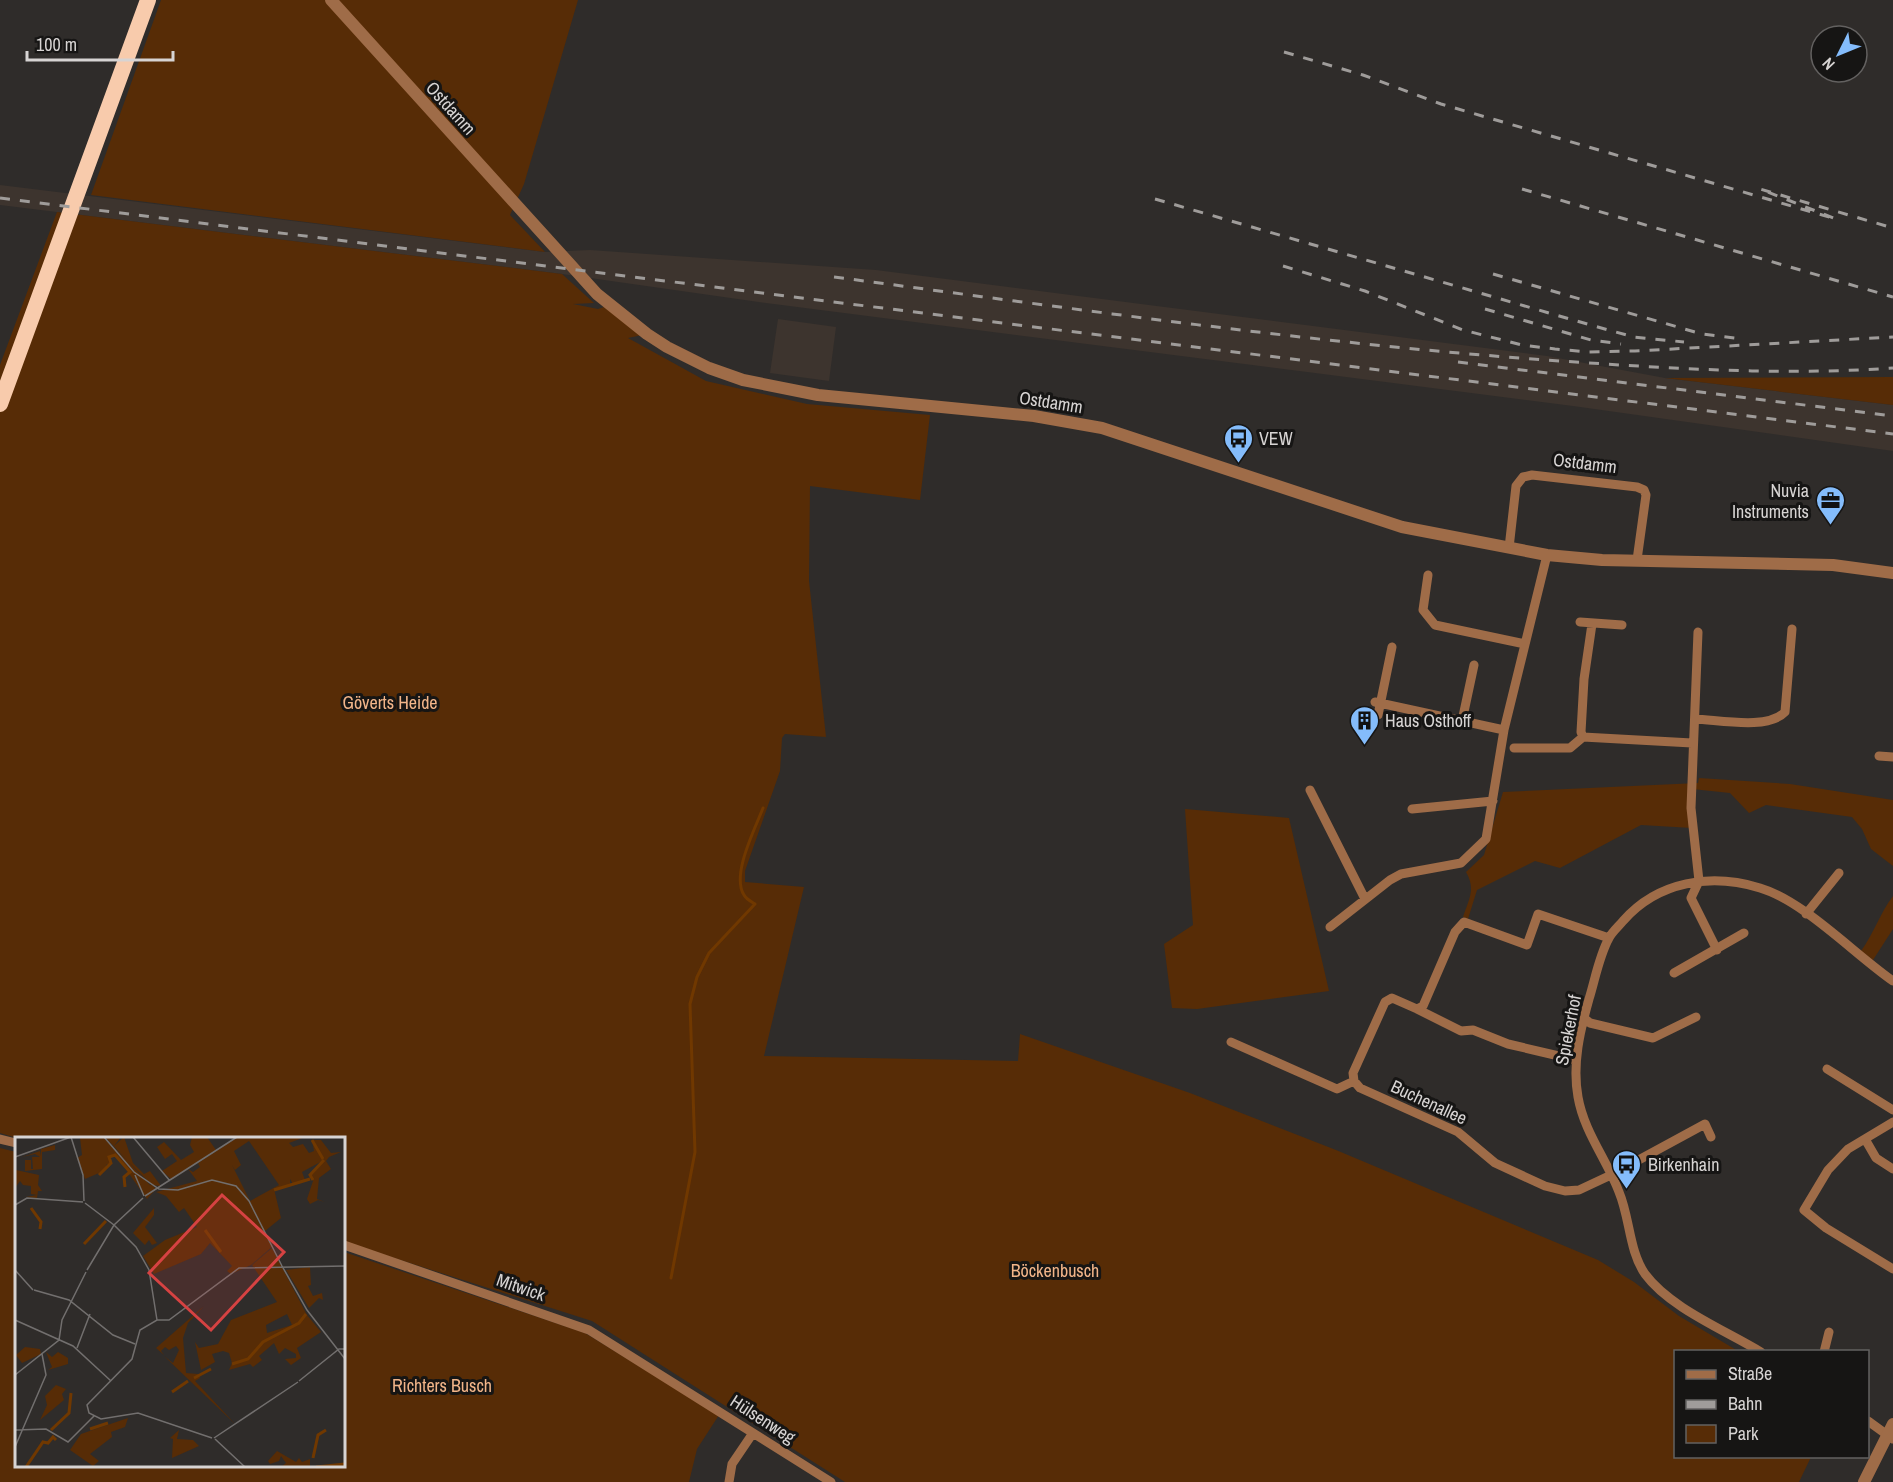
<svg xmlns="http://www.w3.org/2000/svg" width="1893" height="1482" viewBox="0 0 1893 1482" font-family="'Archivo Narrow',sans-serif">
  <style>
    .built { fill: #3d342e }
    .green { fill: #572c06 }
    .lines { fill: none; stroke-linecap: round; stroke-linejoin: round }
    .stream { stroke: #703800; stroke-width: 3 }
    .minor { stroke: #9f6c48; stroke-width: 9 }
    .tertiary { stroke: #9f6c48; stroke-width: 12 }
    .trunk { stroke: #f8cbac; stroke-width: 16 }
    .rail { stroke: #9f9c9a; stroke-width: 3; stroke-dasharray: 10 10; stroke-linecap: butt }
    .labels { text-anchor: middle; dominant-baseline: central; stroke-width: 6; stroke-linejoin: round; paint-order: stroke }
    .street-label { font-size: 18px; fill: #d7d4d3; stroke: #161514 }
    .poi-label { font-size: 18px; fill: #d7d4d3; stroke: #161514; text-anchor: start }
    .park-label { font-size: 18px; fill: #f2b589; stroke: #161514 }
    .inset-river { fill: none; stroke: #703800; stroke-width: 3 }
    .inset-road { fill: none; stroke: #726f6e; stroke-width: 1.5 }
    .view { fill: #d64242; fill-opacity: 0.15; stroke: #d64242; stroke-width: 3 }
    .inset-edge { fill: none; stroke: #d7d4d3; stroke-width: 3 }
  </style>
  <rect width="100%" height="100%" fill="#2f2c2a"/>
  <path class="built" d="M 0,185 L 545,252 L 590,250 L 876,270 L 1547,356 L 1665,378 L 1893,405 L 1893,451 L 1573,406 L 766,303 L 562,274 L 0,205 Z
    M 778,319 L 836,327 L 829,381 L 770,373 Z"/>
  <path class="green" d="M 161,0 L 578,0 L 524,184 L 510,215 L 545,252 L 91,195 Z
    M 57,212 L 562,274 L 594,303 L 573,304 L 598,309 L 610,305 L 647,334 L 628,338 L 706,381 L 807,404 L 930,415 L 920,500 L 810,486 L 809,581 L 826,737 L 785,734 L 782,738 L 780,771 L 745,871 L 745,882 L 804,887 L 764,1056 L 1018,1061 L 1020,1034 L 1190,1093 L 1336,1150 L 1598,1260 L 1634,1282 L 1679,1316 L 1738,1351 L 1676,1352 L 1676,1456 L 1811,1457 L 1799,1482 L 845,1482 L 592,1321 L 344,1242 L 344,1138 L 17,1138 L 0,1133 L 0,365 Z
    M 1893,377 L 1893,405 L 1665,378 Z
    M 1699,778 L 1790,784 L 1893,800 L 1893,866 L 1871,849 L 1862,829 L 1852,817 L 1766,805 L 1749,813 L 1730,793 L 1692,789 L 1692,828 L 1641,825 L 1560,868 L 1535,861 L 1477,890 L 1468,919 L 1463,917 C 1469,899 1476,889 1466,872 L 1484,855 L 1503,792 L 1698,783 Z
    M 1185,809 L 1289,818 L 1329,991 L 1197,1009 L 1172,1008 L 1164,944 L 1193,925 Z
    M 1893,896 L 1893,929 L 1873,960 L 1861,951 C 1874,933 1880,913 1893,896 Z
    M 0,1148 L 16,1152 L 16,1466 L 344,1466 L 344,1252 L 585,1333 L 719,1415 L 697,1449 L 689,1482 L 0,1482 Z"/>
  <g class="lines">
    <path class="stream" d="M 671,1278 L 695,1152 L 690,1004 L 697,977 L 709,953 L 755,904 C 752,902 746,899 744,895 C 731,875 755,829 763,808"/>
    <path class="minor" d="M 1509,548 L 1516,486 L 1523,477 L 1532,475 L 1637,487 L 1644,490 L 1646,495 L 1637,560
      M 1428,575 L 1423,610 L 1435,625 L 1525,644
      M 1580,622 L 1622,625
      M 1592,624 L 1584,679 L 1581,732 L 1583,737 L 1692,743
      M 1698,632 L 1691,808 L 1699,881 L 1691,898 L 1717,950
      M 1375,702 L 1504,730
      M 1378,715 L 1392,647
      M 1695,719 C 1720,720 1768,730 1785,712 L 1792,629
      M 1462,721 L 1474,665
      M 1514,748 L 1570,748 L 1583,737
      M 1879,756 L 1893,757
      M 1310,790 L 1365,899
      M 1412,809 L 1493,801
      M 1806,914 L 1839,873
      M 1330,927 L 1390,880 L 1401,874 L 1461,863 L 1486,839 L 1504,730 L 1547,555
      M 1674,973 L 1744,933
      M 1417,1009 L 1461,1031 L 1473,1030 L 1508,1044 L 1576,1060
      M 1584,1018 L 1590,1023 L 1653,1038 L 1696,1017
      M 1231,1042 L 1337,1089 L 1354,1081
      M 1827,1069 L 1893,1110
      M 1354,1081 L 1360,1088 L 1458,1132 L 1495,1163 L 1545,1186 L 1565,1191 L 1579,1190 L 1611,1175 L 1705,1124 L 1711,1137
      M 1354,1081 L 1353,1073 L 1385,1002 L 1392,998 L 1417,1009 L 1423,1006 L 1455,932 L 1464,922 L 1527,945 L 1538,914 L 1609,938
      M 1893,1122 L 1848,1149 L 1828,1170 L 1804,1210 L 1826,1228 L 1893,1269
      M 0,1139 L 16,1143
      M 1865,1139 L 1876,1158 L 1893,1169
      M 344,1245 L 589,1330 L 831,1482
      M 1761,1352 C 1725,1330 1670,1308 1645,1274 C 1629,1251 1630,1218 1619,1192 C 1607,1160 1584,1132 1578,1097 C 1572,1064 1580,1031 1589,999 C 1595,980 1599,956 1609,938 C 1612,932 1619,926 1623,921 C 1658,881 1711,873 1760,888 C 1804,901 1854,954 1893,981
      M 1824,1352 L 1829,1332
      M 1868,1421 L 1893,1439
      M 729,1482 L 732,1464 L 753,1433"/>
    <path class="tertiary" d="M 331,0 L 597,294 L 647,334 L 667,347 L 709,368 L 743,380 L 818,395 L 1034,416 L 1102,428 L 1402,527 L 1547,555 L 1602,560 L 1833,565 L 1893,573
      M 1864,1482 L 1893,1424"/>
    <path class="trunk" d="M 0,404 L 148,0"/>
    <path class="rail" d="M 1284,52 L 1363,75 L 1441,104 L 1836,219 L 1760,189 L 1893,228
      M 1522,189 L 1893,297
      M 0,198 L 1893,434
      M 1155,199 L 1594,326 L 1634,337 L 1684,342
      M 1283,266 L 1365,291 L 1463,330 L 1522,345 L 1555,349 L 1589,352 L 1635,351 L 1893,337
      M 1493,274 L 1702,334 L 1742,339
      M 834,277 C 1071,308 1308,343 1546,360 C 1662,368 1777,376 1893,368
      M 1485,309 L 1591,340 L 1621,344
      M 1458,362 L 1893,416"/>
  </g>
  <defs>
    <symbol id="bus-pin" viewBox="-11 -11 22 30"><path d="M0 17L-7.5 6A9.5 9.5 0 1 1 7.5 6Z" fill="#84bcfb" stroke="#161514"/><path d="M-5-6H5V4H4V6H2V4H-2V6H-4V4H-5ZM-3.5-4V0h7V-4ZM-3.5 1.2v1.5H-2V1.2ZM2 1.2v1.5H3.5V1.2Z" fill="#111"/></symbol>
    <symbol id="office-pin" viewBox="-11 -11 22 30"><path d="M0 17L-7.5 6A9.5 9.5 0 1 1 7.5 6Z" fill="#84bcfb" stroke="#161514"/><path d="M-6-3h4V-5.5h4V-3h4V5H-6ZM-1-4.5V-3h2v-1.5ZM-6 0V1H6V0Z" fill="#111"/></symbol>
    <symbol id="building-pin" viewBox="-11 -11 22 30"><path d="M0 17L-7.5 6A9.5 9.5 0 1 1 7.5 6Z" fill="#84bcfb" stroke="#161514"/><path d="M-4-6H4V6H1V3H-1V6H-4ZM-2.5-4.3h1.7v1.8h-1.7ZM.8-4.3h1.7v1.8H.8ZM-2.5-1h1.7V.8h-1.7ZM.8-1h1.7V.8H.8Z" fill="#111"/></symbol>
  </defs>
  <g fill-rule="evenodd">
    <use href="#bus-pin" x="1222" y="422" width="33" height="45"/>
    <use href="#office-pin" x="1814" y="484" width="33" height="45"/>
    <use href="#building-pin" x="1348" y="704" width="33" height="45"/>
    <use href="#bus-pin" x="1610" y="1148" width="33" height="45"/>
  </g>
  <g class="labels">
    <g class="street-label">
      <text transform="translate(451 108) rotate(48)">Ostdamm</text>
      <text transform="translate(1051 402) rotate(9)">Ostdamm</text>
      <text transform="translate(1585 463) rotate(7)">Ostdamm</text>
      <text transform="translate(1568 1030) rotate(-79)">Spiekerhof</text>
      <text transform="translate(1429 1102) rotate(25)">Buchenallee</text>
      <text transform="translate(521 1287) rotate(19)">Mitwick</text>
      <text transform="translate(763 1419) rotate(33)">Hülsenweg</text>
    </g>
    <g class="poi-label">
      <text x="1259" y="438">VEW</text>
      <text x="1809" y="490" text-anchor="end">Nuvia<tspan x="1809" dy="21">Instruments</tspan></text>
      <text x="1385" y="720">Haus Osthoff</text>
      <text x="1648" y="1164">Birkenhain</text>
    </g>
    <g class="park-label">
      <text x="390" y="702">Göverts Heide</text>
      <text x="1055" y="1270">Böckenbusch</text>
      <text x="442" y="1385">Richters Busch</text>
    </g>
  </g>
  <g transform="translate(15 1137)">
    <rect width="330" height="330" fill="#2f2c2a"/>
    <path d="M 88,0 L 141,52 L 132,62 L 100,17 L 94,20 L 96,26 L 91,28 L 91,33 L 70,42 L 62,21 L 67,18 L 65,1 L 58,1 ZM 90,0 L 106,0 L 99,9 L 109,0 L 118,26 L 129,37 L 135,34 L 146,49 L 135,48 ZM 177,0 L 192,0 L 201,13 L 156,42 L 147,34 L 162,24 L 157,17 L 150,22 L 142,10 L 149,5 L 166,23 L 179,15 L 175,8 ZM 223,0 L 290,0 L 274,6 L 278,10 L 288,7 L 294,16 L 299,14 L 297,3 L 306,3 L 316,16 L 326,15 L 314,20 L 311,24 L 316,32 L 304,41 L 302,62 L 310,65 L 303,63 L 295,67 L 292,62 L 298,44 L 295,38 L 309,23 L 287,35 L 290,43 L 278,47 L 275,42 L 275,48 L 259,52 L 266,81 L 250,94 L 258,109 L 236,128 L 216,137 L 212,134 L 217,129 L 195,106 L 186,117 L 139,137 L 128,119 L 150,103 L 182,90 L 169,71 L 164,75 L 151,59 L 141,55 L 182,44 L 173,32 L 178,35 L 185,30 L 183,26 ZM 234,4 L 264,48 L 235,64 L 217,28 L 220,33 L 226,28 L 219,14 ZM 40,8 L 40,13 L 27,15 L 27,32 L 10,34 L 10,23 L 16,23 L 16,32 L 18,32 L 17,20 L 25,20 L 20,17 L 7,20 L 25,14 L 26,19 L 26,12 ZM 1,33 L 24,38 L 23,48 L 27,54 L 23,54 L 22,61 L 11,60 L 22,58 L 16,57 L 16,49 L 8,48 L 5,44 L 0,51 ZM 139,71 L 139,78 L 130,90 L 142,106 L 137,108 L 134,103 L 130,108 L 118,96 ZM 257,111 L 292,178 L 306,195 L 282,211 L 286,221 L 276,228 L 270,222 L 281,221 L 281,217 L 270,211 L 264,217 L 259,206 L 244,219 L 247,223 L 238,230 L 235,227 L 214,233 L 217,226 L 214,216 L 208,214 L 197,217 L 200,225 L 186,233 L 180,205 L 184,211 L 203,207 L 216,183 L 262,165 L 237,128 ZM 272,177 L 277,188 L 252,196 L 251,188 ZM 295,130 L 296,148 L 293,149 L 298,159 L 307,156 L 308,163 L 304,161 L 294,171 L 271,133 ZM 189,169 L 173,186 L 168,201 L 171,236 L 183,237 L 185,241 L 180,244 L 220,287 L 149,219 L 158,226 L 164,213 L 161,209 L 154,213 L 150,210 L 146,214 L 149,218 L 141,211 ZM 10,210 L 25,212 L 26,217 L 7,226 L 1,218 ZM 31,215 L 37,220 L 43,215 L 53,221 L 53,227 L 33,233 L 37,230 ZM 41,248 L 51,252 L 47,257 L 49,263 L 25,283 L 32,268 L 30,259 ZM 113,281 L 110,290 L 96,295 L 97,300 L 75,317 L 84,324 L 78,329 L 55,313 L 66,297 ZM 164,293 L 162,302 L 178,303 L 184,309 L 157,321 L 158,302 L 155,301 ZM 262,314 L 281,325 L 284,321 L 287,325 L 295,322 L 295,330 L 266,330 L 271,326 L 266,319 L 264,324 L 255,327 L 253,324 Z" fill="#572c06" fill-rule="evenodd"/>
    <path class="inset-river" d="M 297,3 L 308,22M 84,38 L 96,26 L 94,20 L 100,18 L 115,35 L 109,40 L 110,50M 298,43 L 295,38 L 309,23M 259,53 L 295,42M 16,71 L 26,85 L 25,92M 190,93 L 206,115M 69,107 L 91,84M 217,227 L 233,222 L 248,205 L 284,186 L 291,177M 179,241 L 196,232M 157,255 L 173,244M 75,292 L 93,286M 36,293 L 54,276 L 56,256M 298,321 L 303,298 L 311,293M 11,330 L 28,305 L 33,306 L 38,300 L 41,303M 301,330 L 330,327"/>
    <path class="inset-road" d="M 56,0 L 68,38 L 69,64M 89,0 L 119,35 L 144,52 L 163,53 L 197,43 L 221,49 L 234,64 L 267,129M 118,0 L 155,44M 0,20 L 56,0M 120,38 L 129,59M 130,59 L 222,0M 70,66 L 99,88M 0,68 L 12,61 L 68,65M 99,88 L 121,110 L 134,133 L 142,183M 267,129 L 292,173 L 330,222M 0,133 L 18,153M 72,133 L 99,88 L 128,61M 19,153 L 54,163 L 98,198 L 120,207M 0,183 L 58,209 L 96,244M 62,211 L 75,177M 0,238 L 44,203 L 47,183 L 71,135M 284,244 L 324,212 L 330,212M 0,293 L 31,292 L 53,305 L 79,279M 197,301 L 123,276 L 86,282 L 74,276 L 72,268 L 117,222 L 125,193 L 142,183 L 154,183 L 224,131 L 330,129M 199,301 L 283,245M 200,302 L 230,330M 0,310 L 31,238 L 27,217"/>
    <path class="view" d="M 207,58 L 269,115 L 196,193 L 134,136 Z"/>
    <rect width="330" height="330" class="inset-edge"/>
  </g>
  <rect x="1674" y="1350" width="195" height="108" fill="#161514" stroke="#636160" stroke-width="1.5"/>
  <rect x="1686" y="1370" width="30" height="9" fill="#9f6c48" stroke="#636160" stroke-width="1.5"/>
  <text x="1728" y="1380" font-size="18" fill="#d7d4d3">Straße</text>
  <rect x="1686" y="1400" width="30" height="9" fill="#9f9c9a" stroke="#636160" stroke-width="1.5"/>
  <text x="1728" y="1410" font-size="18" fill="#d7d4d3">Bahn</text>
  <rect x="1686" y="1425" width="30" height="18" fill="#572c06" stroke="#636160" stroke-width="1.5"/>
  <text x="1728" y="1440" font-size="18" fill="#d7d4d3">Park</text>
  <g transform="translate(1839 54) rotate(227)"><circle r="28" fill="#161514" stroke="#636160" stroke-width="1.5"/>
  <path d="M0-4.5L10 22L0 15L-10 22Z" fill="#84bcfb"/>
  <text y="-9" font-size="16" font-weight="bold" text-anchor="middle" fill="#d7d4d3">N</text>
  </g>
  <path d="M27 51v9h146v-9" fill="none" stroke="#d7d4d3" stroke-width="3"/>
  <text x="36" y="51" font-size="18" fill="#d7d4d3" stroke="#161514" stroke-width="4.5" paint-order="stroke">100 m</text>
</svg>
